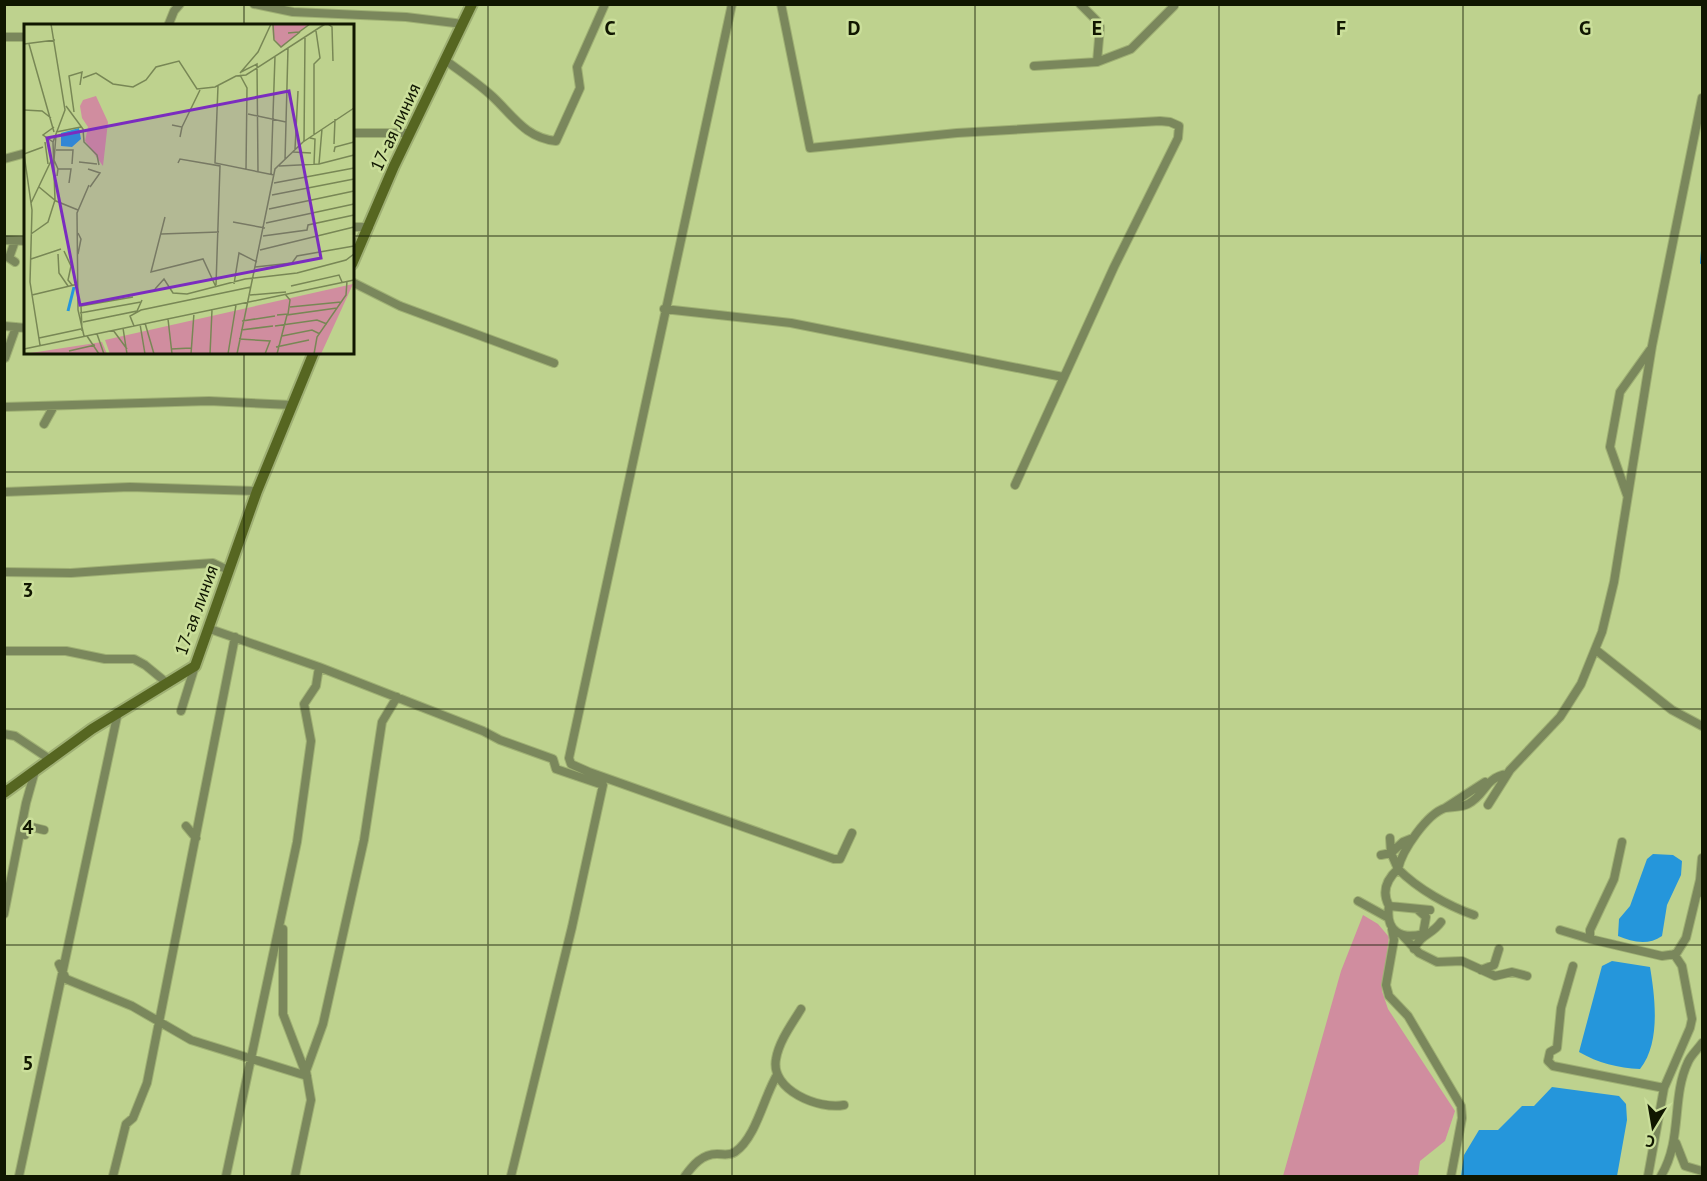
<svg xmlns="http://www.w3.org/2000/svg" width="1707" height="1181" viewBox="0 0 1707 1181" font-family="'PT Sans',sans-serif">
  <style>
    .green { fill: #d08d9f }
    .water { fill: #2596db }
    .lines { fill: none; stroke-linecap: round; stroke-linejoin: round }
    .stream { stroke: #2596db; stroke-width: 2 }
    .street-casing { stroke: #9fb074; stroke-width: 10 }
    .secondary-casing { stroke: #9fb074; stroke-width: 14 }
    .street { stroke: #7a875c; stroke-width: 8 }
    .secondary { stroke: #566621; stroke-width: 10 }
    .grid { fill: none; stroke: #101600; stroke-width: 1.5; stroke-opacity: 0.55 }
    .labels { text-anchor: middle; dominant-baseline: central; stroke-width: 5; stroke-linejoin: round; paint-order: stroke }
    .street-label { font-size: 18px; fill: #101600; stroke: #cbdf9b }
    .inset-river { fill: none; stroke: #2596db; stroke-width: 3 }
    .inset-road { fill: none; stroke: #788755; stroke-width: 1.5 }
    .view { fill: #7b2cbf; fill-opacity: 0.15; stroke: #7b2cbf; stroke-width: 3 }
    .inset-edge { fill: none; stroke: #101600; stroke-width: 3 }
    .grid-label { font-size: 20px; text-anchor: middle; font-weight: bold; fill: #101600; stroke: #cbdf9b; stroke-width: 5; stroke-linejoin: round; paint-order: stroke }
  </style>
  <rect width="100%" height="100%" fill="#bed28e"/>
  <path class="green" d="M 1363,915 L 1378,924 L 1389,937 L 1382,991 L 1388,1009 L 1455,1111 L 1445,1141 L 1420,1161 L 1418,1176 L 1283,1176 L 1341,971 Z"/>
  <path class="water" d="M 1653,854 L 1673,855 L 1682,861 L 1681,875 L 1667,905 L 1662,936 C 1648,946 1632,942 1618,936 L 1619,919 L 1630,906 L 1647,859 Z
    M 1612,961 L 1650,967 C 1655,997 1661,1043 1640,1069 C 1618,1068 1598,1063 1579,1052 L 1602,966 Z
    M 1552,1087 L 1619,1096 L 1626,1104 L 1627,1120 L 1617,1176 L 1461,1176 L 1464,1155 L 1479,1130 L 1498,1130 L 1522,1106 L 1534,1106 Z"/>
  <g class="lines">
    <path class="stream" d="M 1701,263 L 1702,250"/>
    <defs>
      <path id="street" d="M 254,4 L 293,12 L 406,17 L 463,24
        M 732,4 L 569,758 L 571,764 L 589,772 L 834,859 L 840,859 L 852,833
        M 781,4 L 810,148 L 957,133 L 1160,121 L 1170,122 L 1179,126 L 1178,138 L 1114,267 L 1015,485
        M 1080,4 L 1098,22 L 1100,27 L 1097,62 L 1131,49 L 1174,6
        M 168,26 L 174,11 L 180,4
        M 4,37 L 26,37
        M 445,60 C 461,72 479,84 493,97 C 514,117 526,138 556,141 L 580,88 L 577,67 L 605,4
        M 1034,66 L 1097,62
        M 352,133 L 410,133
        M 4,159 L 26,153
        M 352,227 L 369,227
        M 4,240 L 26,241
        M 15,262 L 9,258 L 15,241
        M 352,282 L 400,306 L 554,363
        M 664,309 L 791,323 L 1063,377
        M 4,326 L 26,328
        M 5,358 L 16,327
        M 4,407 L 209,401 L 292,405
        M 44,424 L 54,406
        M 4,492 L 130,487 L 257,491
        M 1627,495 L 1610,447 L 1620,392 L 1650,350
        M 4,572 L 71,573 L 213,563 L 228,570
        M 210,629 L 319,667 L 483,731 L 500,740 L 553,759 L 556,769 L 603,785 L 572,927 L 511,1176
        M 1596,650 L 1672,710 L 1702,726
        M 4,651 L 66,651 L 105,659 L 134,659 L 145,665 L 167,683
        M 181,711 L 195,666
        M 4,734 L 15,736 L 51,760
        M 1488,805 L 1510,770 L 1560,717 L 1581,684 L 1602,632 L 1614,582 L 1652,346 L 1702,98
        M 1445,808 L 1485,782
        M 186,826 L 196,838
        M 25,835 L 27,826 L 44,830
        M 1413,838 L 1403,842 L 1391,853 L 1398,869 C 1387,879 1381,891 1389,906 L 1430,910
        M 1622,842 L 1614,879 L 1590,930 L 1590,939 L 1662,956 L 1676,954 L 1686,938 L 1700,880
        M 1381,855 L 1391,853 L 1390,838
        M 1702,858 L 1700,880 L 1702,893
        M 1358,901 L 1387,917
        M 1389,906 C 1385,931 1401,940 1423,934 L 1426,917 L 1417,909
        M 4,914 L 26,803 L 35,771
        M 1474,915 C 1448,906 1418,889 1398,869 C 1402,850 1427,814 1445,808 C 1453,806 1461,808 1468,804 C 1486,795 1484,778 1507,774
        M 283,929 L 283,1014 L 306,1074
        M 1392,929 L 1394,940 L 1386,985 L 1389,996 L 1408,1016 L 1461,1106 L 1462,1118 L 1451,1176
        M 1560,930 L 1590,939
        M 1403,936 L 1419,953 L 1437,962 L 1462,961 L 1495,976 L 1512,972 L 1527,976
        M 1414,949 C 1422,933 1432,935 1441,922
        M 59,964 L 66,979 L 132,1006 L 191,1040 L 307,1076
        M 1573,966 L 1561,1008 L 1557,1048 L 1550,1052 L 1548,1061 L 1553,1066 L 1664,1088
        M 1481,970 L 1494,965 L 1499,949
        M 801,1009 C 792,1024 779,1041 776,1059 C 770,1090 819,1110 844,1105
        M 1676,1143 L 1685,1166 L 1702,1171
        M 19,1176 L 118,712
        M 113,1176 L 126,1124 L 133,1118 L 147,1083 L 235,637
        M 226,1176 L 297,842 L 311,741 L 304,704 L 316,686 L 319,667
        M 295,1176 L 311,1100 L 306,1071 L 323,1024 L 364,840 L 382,722 L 397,697
        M 685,1176 C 693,1165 702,1154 717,1154 C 724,1154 729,1156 735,1152 C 756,1138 764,1096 777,1075
        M 1648,1176 L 1664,1088 L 1690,1028 L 1692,1019 L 1682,966 L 1674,954
        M 1661,1176 C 1683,1139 1671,1098 1688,1062 C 1691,1055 1698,1049 1702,1043"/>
      <path id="secondary" d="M 352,264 L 394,166 L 472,4
        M 4,793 L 92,729 L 195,666 L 257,491 L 314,352"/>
    </defs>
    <use href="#street" class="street-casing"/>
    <use href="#secondary" class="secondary-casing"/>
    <use href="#street" class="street"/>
    <use href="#secondary" class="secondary"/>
  </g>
  <path class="grid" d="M 244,4 L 244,26M 488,4 L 488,1176M 732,4 L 732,1176M 975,4 L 975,1176M 1219,4 L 1219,1176M 1463,4 L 1463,1176M 4,236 L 26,236M 352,236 L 1702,236M 244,352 L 244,1176M 4,472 L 1702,472M 4,709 L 1702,709M 4,945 L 1702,945"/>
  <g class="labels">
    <g class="street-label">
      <text transform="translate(395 127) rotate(-65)">17-ая линия</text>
      <text transform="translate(196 610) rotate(-70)">17-ая линия</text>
    </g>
  </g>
  <g transform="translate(24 24)">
    <rect width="330" height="330" fill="#bed28e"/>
    <path d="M 248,0 L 285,0 L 257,24 L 249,13 ZM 72,72 L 84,98 L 79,142 L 61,117 L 64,103 L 58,94 L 56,82 L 59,76 ZM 329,260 L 297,330 L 86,330 L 81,316 ZM 78,318 L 83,330 L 0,330 Z" fill="#d08d9f"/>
    <path d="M 55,104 L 57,115 L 48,123 L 37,122 L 37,109 Z" fill="#2596db"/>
    <path class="inset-river" d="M 44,287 L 50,263"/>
    <path class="inset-road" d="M 249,0 L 250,16 L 257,23 L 276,8M 304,0 L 308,3 L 309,37M 264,9 L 275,8 L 286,0M 0,20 L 31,16M 5,20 L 30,108M 217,48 L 233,40 L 234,148M 216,49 L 234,28 L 247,0M 216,51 L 223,64 L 222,146M 59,54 L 72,49 L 89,60 L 109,63 L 122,56 L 132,43 L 155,37 L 173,65 L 191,63 L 212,52 L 222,51 L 301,0M 194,62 L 191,139 L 250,151M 42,82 L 59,105 L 60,118 L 73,131 L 75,141M 0,86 L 18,87 L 27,94M 50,88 L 45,52 L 58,48 L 56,61M 224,90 L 262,98M 148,101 L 158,103 L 156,113M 158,103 L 176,66M 32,108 L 57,103M 290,110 L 290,40 L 296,34 L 292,7M 32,111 L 30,136 L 34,145M 286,114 L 291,115 L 290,141M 21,118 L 24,140M 29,118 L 19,111 L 30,103M 280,118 L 281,14M 310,120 L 311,95M 271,125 L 274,67M 32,126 L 49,126 L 48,140M 269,128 L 287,129M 310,128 L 311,123 L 330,118M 261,136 L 264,24M 55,138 L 73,140M 154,139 L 156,135 L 196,142 L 192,261M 295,140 L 298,105M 255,142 L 295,140 L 330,131M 64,145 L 76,149 L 66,163M 247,150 L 251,32M 33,152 L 34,145 L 47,145 L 45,159M 250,159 L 330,144M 15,163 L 32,177 L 54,186M 248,171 L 330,155M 7,179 L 27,137M 245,185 L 330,167M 141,193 L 127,248 L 179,235 L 192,263M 209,198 L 241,204M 242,199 L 330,180M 54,209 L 57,215 L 54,230M 7,210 L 24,198 L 31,176 L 29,118 L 41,86 L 27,0M 137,210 L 195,208M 239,212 L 283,206 L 284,201 L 330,191M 236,226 L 330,203M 40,227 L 47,242 L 44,256 L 48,261M 34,230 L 35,249 L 44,262M 7,235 L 37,225M 231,243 L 268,239 L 273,232 L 330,222M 210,260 L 215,229 L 233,238M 267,262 L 315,251 L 318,258M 131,265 L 140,255 L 149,269 L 163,270 L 221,255 L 273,249 L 322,236 L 330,230M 8,271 L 54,260M 226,271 L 262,268M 266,283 L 317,278M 56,289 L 117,278M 253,291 L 264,290 L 266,276 L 261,270M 144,295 L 148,330M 218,297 L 251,292M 59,298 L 113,287 L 118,276M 121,299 L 130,330M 116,300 L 121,330M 110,302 L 106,292 L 117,286 L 227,263M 251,302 L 293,296 L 303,300M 99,304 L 103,330M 89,306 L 103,325M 217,306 L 249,302M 58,307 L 57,282 L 109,273M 73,310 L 80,330M 60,312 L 54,286 L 53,189 L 65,161M 63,312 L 75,330M 258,312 L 288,306 L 296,310M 15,314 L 57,305M 215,315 L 246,317 L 241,330M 16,321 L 6,258 L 8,186 L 0,130 L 19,123M 252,323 L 285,316M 0,325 L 330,256M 147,325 L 167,324M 45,327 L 71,321M 167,330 L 170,289M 186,330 L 188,286M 204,330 L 212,281M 213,330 L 251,145 L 279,118 L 330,84M 253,330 L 263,291 L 313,284M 290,330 L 293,313 L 322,271 L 323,257"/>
    <path class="view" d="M 265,67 L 297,234 L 56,281 L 23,114 Z"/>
    <rect width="330" height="330" class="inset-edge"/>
  </g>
  <g class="grid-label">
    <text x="610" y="35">C</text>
    <text x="854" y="35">D</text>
    <text x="1097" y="35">E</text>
    <text x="1341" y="35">F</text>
    <text x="1585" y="35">G</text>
    <text x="28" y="597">3</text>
    <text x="28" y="834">4</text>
    <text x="28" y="1070">5</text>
  </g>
  <rect width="1707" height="1181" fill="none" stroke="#101600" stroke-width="12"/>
  <g transform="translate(1653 1127) rotate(191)" stroke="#cbdf9b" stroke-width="4.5" paint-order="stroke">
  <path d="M0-4.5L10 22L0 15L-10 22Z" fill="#101600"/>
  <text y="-9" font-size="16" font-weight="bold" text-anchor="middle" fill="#101600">С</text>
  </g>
</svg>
